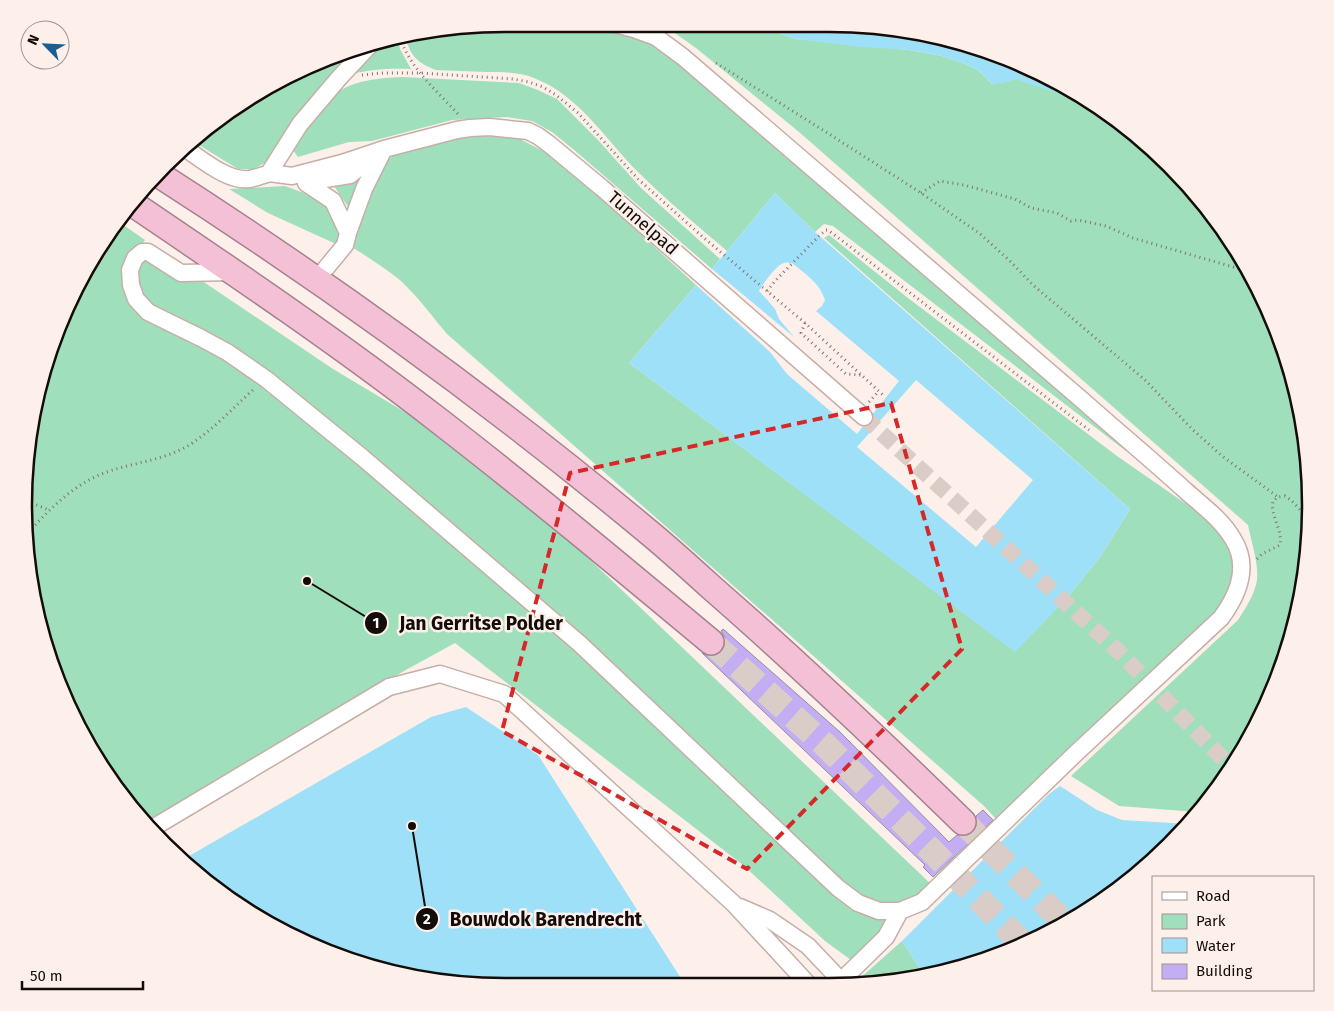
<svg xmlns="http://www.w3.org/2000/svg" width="1334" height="1011" viewBox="0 0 1334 1011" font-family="'Fira Sans',sans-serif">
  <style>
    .green { fill: #a0dfbb }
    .water { fill: #9ee0f8; fill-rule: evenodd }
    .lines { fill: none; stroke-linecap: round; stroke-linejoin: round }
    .stream { stroke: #9ee0f8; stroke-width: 5 }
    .building { fill: #c3aef3; stroke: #938ea0 }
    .minor-tunnel { stroke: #dacdc8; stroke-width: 16; stroke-dasharray: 16 8; stroke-linecap: butt }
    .highway-tunnel { stroke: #dacdc8; stroke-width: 25; stroke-dasharray: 25 12; stroke-linecap: butt }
    .minor-casing { stroke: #c5afa7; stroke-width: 19 }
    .highway-casing { stroke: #a5818e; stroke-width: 28 }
    .path { stroke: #7e7470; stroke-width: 3; stroke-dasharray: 1 4; stroke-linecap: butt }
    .minor { stroke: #fff; stroke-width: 16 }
    .highway { stroke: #f3c0d5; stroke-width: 25 }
    .marked { fill: none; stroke: #d62828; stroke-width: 4; stroke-dasharray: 10 6; stroke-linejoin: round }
    .labels { text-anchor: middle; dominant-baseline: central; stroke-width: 5; stroke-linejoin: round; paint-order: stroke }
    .street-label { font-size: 18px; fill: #130c09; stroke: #fdefea }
    .rim { fill: none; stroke: #130c09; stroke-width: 2.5 }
    .leader { fill: none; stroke: #130c09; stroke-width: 2 }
    .callout-dot { fill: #130c09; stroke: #fdefea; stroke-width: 2 }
    .mark-label { font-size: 15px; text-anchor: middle; font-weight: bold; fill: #fff }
    .callout-label { font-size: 19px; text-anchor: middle; font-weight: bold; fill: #130c09; stroke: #fdefea; stroke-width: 5; stroke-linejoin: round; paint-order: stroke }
  </style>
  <rect width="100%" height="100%" fill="#fdefea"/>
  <path class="green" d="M 505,24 L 593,24 L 635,34 L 667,51 L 1129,450 L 1126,451 L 833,226 L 824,224 L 815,232 L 775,193 L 727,251 C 697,225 666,200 638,172 C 605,139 580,96 534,78 C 519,72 502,72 486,72 C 469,71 452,71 436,70 C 417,63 411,56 405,37 Z
    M 658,24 L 752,24 L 796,39 L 909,50 L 942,56 L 963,63 L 979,71 L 992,84 L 1020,78 L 1024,72 L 1096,105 L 1169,165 L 1229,238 L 1273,321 L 1301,411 L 1310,505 L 1301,599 L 1274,690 L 1229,773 L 1198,811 L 1184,811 L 1119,806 L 1071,776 L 1238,620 C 1245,609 1255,594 1257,580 C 1259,564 1251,541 1248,525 L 799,132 L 696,48 L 676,34 Z
    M 902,32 L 953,40 L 970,48 Z
    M 398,38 L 400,49 L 411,69 C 390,68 372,69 351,74 L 385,40 Z
    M 356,51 L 302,111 L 266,162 L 254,169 L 238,169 L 194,142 L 264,88 Z
    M 402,77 L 519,83 L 538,90 L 557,99 L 598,140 L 641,188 L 720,259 L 712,269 L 573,149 L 552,132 L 532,121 L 507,117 L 452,120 L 372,141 L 349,142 L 298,157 L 293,150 C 305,133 317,106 335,94 C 354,80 379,78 402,77 Z
    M 484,136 L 520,139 L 560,160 L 696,285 L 629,363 L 1015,651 L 1066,599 L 1100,557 L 1130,509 L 824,238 L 829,235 L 908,298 L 1117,456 L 1202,515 L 1239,552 L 1231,602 L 999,822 L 984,806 L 447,334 C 432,316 418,297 401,281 C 385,268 368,257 350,246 L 357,233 L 359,221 L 377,166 L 399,152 L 452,139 Z
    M 363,177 L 351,211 L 334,186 Z
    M 285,186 L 312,196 L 328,209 L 339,234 L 336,244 L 268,213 L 229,189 Z
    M 122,224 L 145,240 L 138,249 L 177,264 L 333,369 L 425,424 L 584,554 L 933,886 L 855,963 L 825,941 L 743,865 L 455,643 L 404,671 L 209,786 L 150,828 L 105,773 L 49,661 L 25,537 L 33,411 L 74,292 Z
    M 902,941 L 919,967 L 922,975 L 891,983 L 860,983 L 858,980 Z"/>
  <path class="water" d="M 752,24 L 860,25 L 902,32 L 970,48 L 1024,72 L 1020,78 L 1004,83 L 992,84 L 979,71 L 963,63 L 942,56 L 909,50 L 862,47 L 796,39 Z
    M 775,193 L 815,232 L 1130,509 L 1100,557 L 1066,599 L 1015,652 L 629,363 L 696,285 L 770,352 L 787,374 L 857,434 L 899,381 L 816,311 L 822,306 L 825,300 C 820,283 805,274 792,263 C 789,263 787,262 784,263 C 776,265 763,284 759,291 L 769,302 L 775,309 L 779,319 L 794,337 L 712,269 ZM 916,380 L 1033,480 L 976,547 L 857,447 Z
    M 466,707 L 538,755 L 684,983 L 442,983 L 321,951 L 238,906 L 182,860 L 431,717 Z
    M 1060,786 L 1097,810 L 1122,820 L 1188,824 L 1169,846 L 1096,906 L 1013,951 L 922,975 L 919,967 L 902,941 L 1049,794 Z"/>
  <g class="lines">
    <path class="stream" d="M 1020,78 L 1078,97"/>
  </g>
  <path class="building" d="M 723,629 L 840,732 L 949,842 L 957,835 L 960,836 L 966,836 L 973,832 L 977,825 L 976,816 L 983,810 L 993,820 L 933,877 L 923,867 L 925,865 L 702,653 L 709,656 L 715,656 L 722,652 L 725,644 L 725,638 L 721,631 Z"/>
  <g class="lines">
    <path class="minor-tunnel" d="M 864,417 L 1118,651 L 1232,768"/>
    <path class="highway-tunnel" d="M 711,642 L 824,744 L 935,854 L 1024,945
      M 963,822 L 1065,923"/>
    <defs>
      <path id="minor" d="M 186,149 C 203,160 228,182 250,179 C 259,177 269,173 277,171
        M 269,173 L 292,176 L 342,163 L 384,149 L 457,130 L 470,128 L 489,127 L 528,131 L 538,136 L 549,144 L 602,188 L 864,417
        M 269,173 L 300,124 L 339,78 L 370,45
        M 306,182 L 350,175 L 370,159
        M 306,183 L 333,201 L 348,233
        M 233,272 L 181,273 L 148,252 L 142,252 L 135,258 L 130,270 L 131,285 L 136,299 L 148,312 L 201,338 L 227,352 L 266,379 L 363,458 L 580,644 L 838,888 L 858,903 L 879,911 L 900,911 L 922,902 L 1074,755 L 1221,618 C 1238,595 1250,566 1233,539 C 1222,520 1203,506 1187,492 C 1153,461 1117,431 1082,400 C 950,285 817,171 683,57 L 656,37 L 634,29 L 615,24
        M 317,279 L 345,245 L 348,233 L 364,189 L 384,149
        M 151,829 L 389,687 L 440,674 L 504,694 L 734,904 L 807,983
        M 740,907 L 770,920 L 808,946 L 843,983
        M 841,981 L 886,937 L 900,911"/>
      <path id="highway" d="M 158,174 C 328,283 491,401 646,530 C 668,548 690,568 712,588 C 798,663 881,742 963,822
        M 136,206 C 238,275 340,344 438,420 C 531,492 621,567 711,642"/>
    </defs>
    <use href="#minor" class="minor-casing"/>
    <use href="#highway" class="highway-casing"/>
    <path class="path" d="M 400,38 C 410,68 437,91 458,114
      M 716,63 L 826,132 L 921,193 L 979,233 L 1009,260 L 1033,285 L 1145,380 L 1192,429 L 1222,456 L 1278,497
      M 362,75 L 381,73 L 421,73 L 513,79 L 529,82 L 543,87 L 556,95 L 578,113 L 638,179 L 704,238 L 805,323 L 883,395
      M 921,193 L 940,181 L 964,185 L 1015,199 L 1031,208 L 1057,213 L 1071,221 L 1078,220 L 1106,226 L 1133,238 L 1247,271
      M 767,291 L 776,280 L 819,236 L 826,230 L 828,230 L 1089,430
      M 805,323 L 801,333 L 846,374 L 861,375
      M 869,402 L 879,391
      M 27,501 L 49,510
      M 25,536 C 48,511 71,486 104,473 C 131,463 159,461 184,448 C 207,436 234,407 254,389
      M 1257,559 L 1262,554 L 1280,545 C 1283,530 1270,516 1273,501 L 1278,497 L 1285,496 L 1291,500 L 1309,519"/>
    <use href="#minor" class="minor"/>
    <use href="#highway" class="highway"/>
  </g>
  <path class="marked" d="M 891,403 L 962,649 L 747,869 L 502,731 L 570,473 Z"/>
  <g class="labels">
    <g class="street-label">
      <text transform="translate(643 223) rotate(41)">Tunnelpad</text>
    </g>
  </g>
  <path d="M0 0H1334V1011H0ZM505 32H829A473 473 0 0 1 1302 505V505A473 473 0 0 1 829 978H505A473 473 0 0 1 32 505V505A473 473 0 0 1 505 32Z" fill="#fdefea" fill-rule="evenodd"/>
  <path class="rim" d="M505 32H829A473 473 0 0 1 1302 505V505A473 473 0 0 1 829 978H505A473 473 0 0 1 32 505V505A473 473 0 0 1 505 32Z"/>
  <path class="leader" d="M307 581L376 623M412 826L427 919"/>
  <g class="callout-dot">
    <circle cx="307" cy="581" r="5"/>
    <circle cx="412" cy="826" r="5"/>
    <circle cx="376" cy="623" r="12"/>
    <circle cx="427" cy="919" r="12"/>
  </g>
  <g class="mark-label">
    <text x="376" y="628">1</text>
    <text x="427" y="924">2</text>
  </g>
  <g class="callout-label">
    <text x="481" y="630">Jan Gerritse Polder</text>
    <text x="546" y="926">Bouwdok Barendrecht</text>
  </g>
  <rect x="1152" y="876" width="162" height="115" fill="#fdefea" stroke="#9f9490"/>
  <rect x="1162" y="892" width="25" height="8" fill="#ffffff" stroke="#9f9490"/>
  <text x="1196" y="901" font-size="15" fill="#130c09">Road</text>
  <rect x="1162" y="914" width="25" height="15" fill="#a0dfbb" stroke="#9f9490"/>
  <text x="1196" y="926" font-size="15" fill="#130c09">Park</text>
  <rect x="1162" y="938" width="25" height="15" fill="#9ee0f8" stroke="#9f9490"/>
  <text x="1196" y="951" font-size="15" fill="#130c09">Water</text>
  <rect x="1162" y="964" width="25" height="15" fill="#c3aef3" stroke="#9f9490"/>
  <text x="1196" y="976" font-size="15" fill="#130c09">Building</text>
  <g transform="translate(45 45) rotate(294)"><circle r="24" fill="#fdefea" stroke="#9f9490"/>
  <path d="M0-4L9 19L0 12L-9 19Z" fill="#1a5d92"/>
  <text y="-8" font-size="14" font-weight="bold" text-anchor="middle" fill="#130c09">N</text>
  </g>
  <path d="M22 981v8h121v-8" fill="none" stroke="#130c09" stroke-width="2.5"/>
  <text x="30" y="981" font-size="15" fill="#130c09" stroke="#fdefea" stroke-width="4" paint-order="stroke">50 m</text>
</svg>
